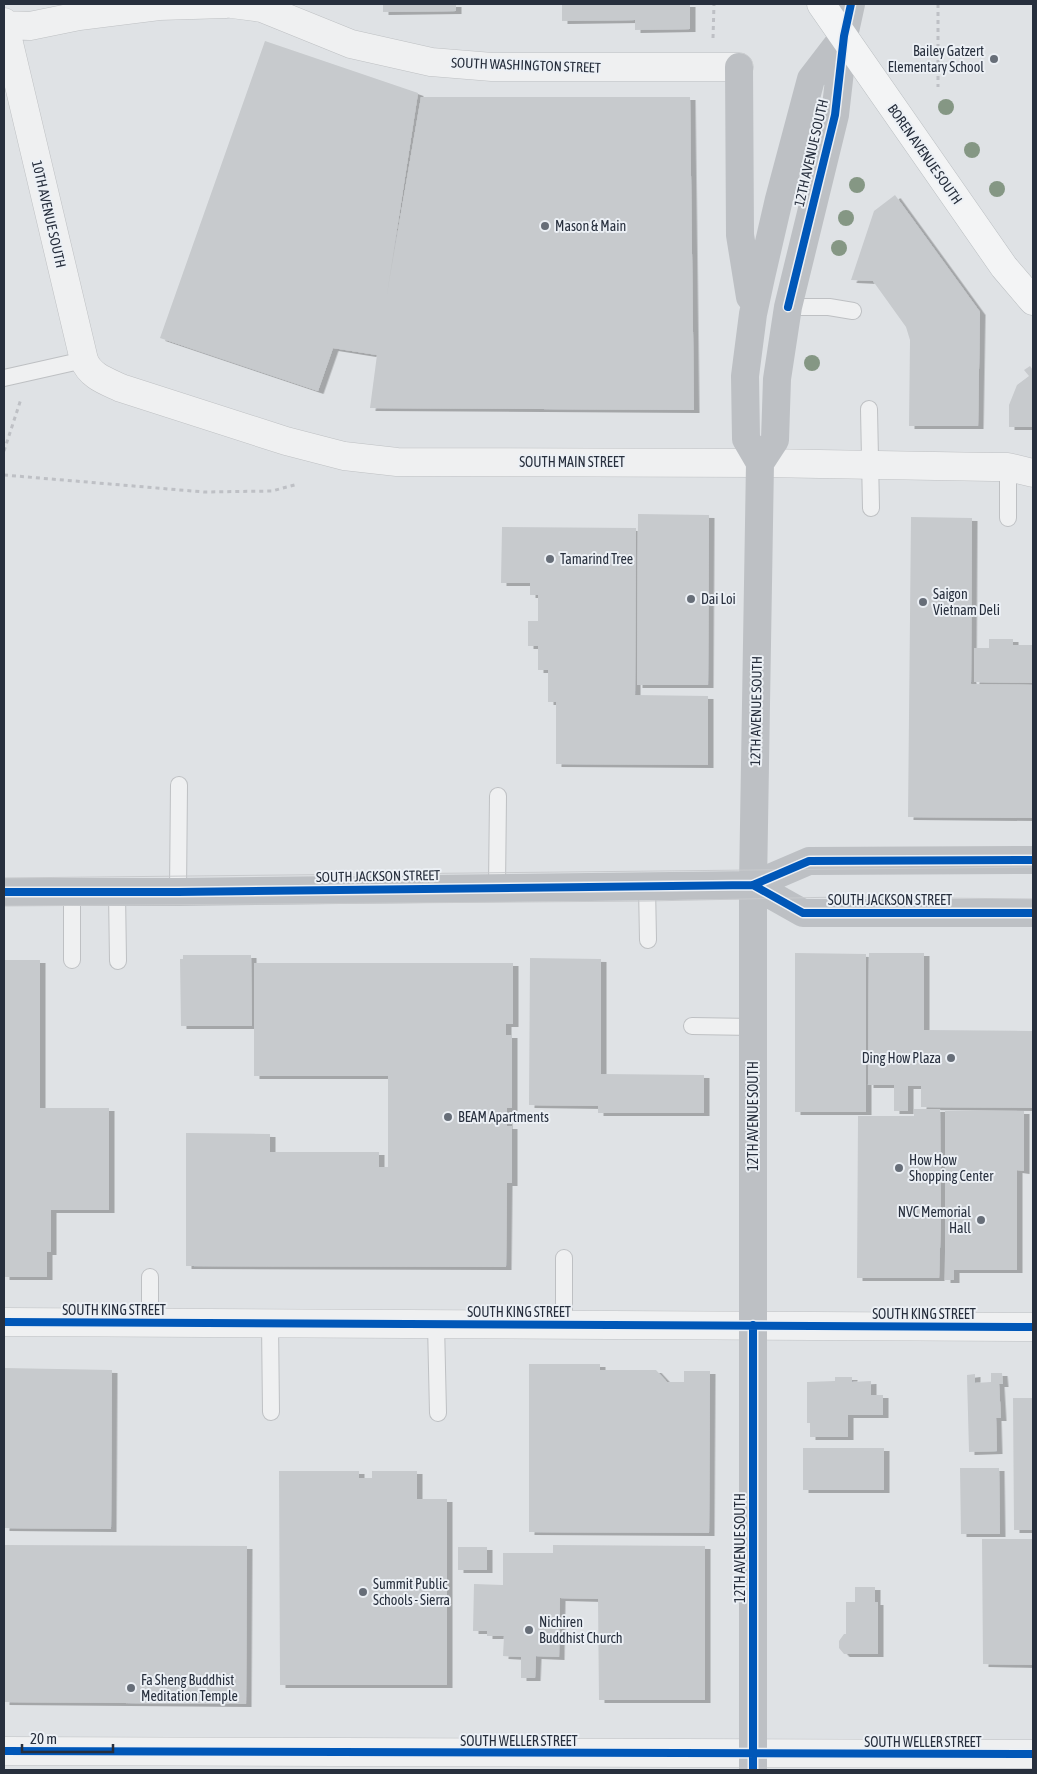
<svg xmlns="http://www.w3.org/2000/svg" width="1037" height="1774" viewBox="0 0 1037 1774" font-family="'Asap Condensed',sans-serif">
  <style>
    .building { fill: #c7cacd; filter: url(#shadow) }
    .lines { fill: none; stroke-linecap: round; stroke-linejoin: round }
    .lane-casing { stroke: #bec0c3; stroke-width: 18 }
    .street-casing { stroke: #bec0c3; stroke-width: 29 }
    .primary-casing { stroke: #bbbfc2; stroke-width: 29 }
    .path { stroke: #bec0c5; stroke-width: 3; stroke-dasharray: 4 4; stroke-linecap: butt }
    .lane { stroke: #eff0f1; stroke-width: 16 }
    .street { stroke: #eff0f1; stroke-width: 28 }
    .secondary { stroke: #bdc0c4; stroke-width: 28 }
    .primary { stroke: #f3f4f5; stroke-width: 28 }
    .tram { stroke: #c8cacd; stroke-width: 1 }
    .cycleway-casing { stroke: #ecf0f5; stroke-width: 11 }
    .cycleway { stroke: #0057b8; stroke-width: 8 }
    .tree { fill: #859784 }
    .poi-dot { fill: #676e78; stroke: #ecf0f5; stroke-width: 2 }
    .labels { text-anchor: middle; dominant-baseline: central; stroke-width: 4; stroke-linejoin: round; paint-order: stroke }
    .poi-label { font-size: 14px; fill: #272f3d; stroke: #ecf0f5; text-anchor: start }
    .street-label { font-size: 14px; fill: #272f3d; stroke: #ecf0f5 }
  </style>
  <defs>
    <filter id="shadow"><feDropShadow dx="5.5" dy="3" stdDeviation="0" flood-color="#0004"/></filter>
  </defs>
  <rect width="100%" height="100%" fill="#dfe2e5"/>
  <path class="building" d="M 383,4 L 456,4 L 456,11 L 383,12 Z
    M 562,4 L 690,4 L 690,29 L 635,30 L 635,20 L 562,21 Z
    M 265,41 L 418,93 L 387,294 L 421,97 L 690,97 L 694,410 L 370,408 L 377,355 L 333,348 L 318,391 L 160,338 Z
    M 895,195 L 980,312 L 978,426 L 909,426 L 910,340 L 906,327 L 873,281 L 851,280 L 874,211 Z
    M 1030,366 L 1033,370 L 1033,427 L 1009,427 L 1009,405 L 1017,385 L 1029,376 L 1024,370 Z
    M 638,514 L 709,515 L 708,685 L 637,685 Z
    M 911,517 L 972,518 L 971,684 L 1033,685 L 1033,818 L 908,817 Z
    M 502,527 L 636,528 L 635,695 L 708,696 L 708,765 L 556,764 L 556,702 L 548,702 L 548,670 L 538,670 L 538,646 L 528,646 L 528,621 L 538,621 L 538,595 L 530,595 L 530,583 L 501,583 Z
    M 989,639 L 1013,639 L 1013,645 L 1033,645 L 1033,683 L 974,682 L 974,648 L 989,648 Z
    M 795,953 L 866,954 L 866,1112 L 795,1112 Z
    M 869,953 L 924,953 L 924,1030 L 1033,1031 L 1033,1108 L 921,1107 L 921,1086 L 908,1086 L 908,1111 L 894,1111 L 894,1085 L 868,1085 Z
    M 183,955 L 251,955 L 252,1026 L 181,1026 L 180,959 L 183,959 Z
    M 530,958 L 601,959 L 601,1074 L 704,1075 L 704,1113 L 598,1113 L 598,1106 L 529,1105 Z
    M 4,960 L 40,960 L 40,1108 L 109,1108 L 109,1210 L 51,1210 L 51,1252 L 47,1252 L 47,1277 L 4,1277 Z
    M 254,963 L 513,963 L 513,1024 L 506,1024 L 506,1035 L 512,1035 L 512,1108 L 507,1108 L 507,1126 L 512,1126 L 512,1183 L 507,1183 L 506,1267 L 186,1266 L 186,1133 L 270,1134 L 270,1152 L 379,1152 L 379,1167 L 388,1167 L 388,1076 L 254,1076 Z
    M 914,1109 L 940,1109 L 941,1219 L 939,1278 L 857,1278 L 858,1116 L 914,1116 Z
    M 945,1111 L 1024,1111 L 1024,1171 L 1017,1170 L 1017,1270 L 954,1270 L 954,1280 L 945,1280 Z
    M 529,1364 L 600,1364 L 600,1370 L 656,1370 L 667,1382 L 684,1382 L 684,1371 L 710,1371 L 709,1533 L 529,1532 Z
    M 4,1368 L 112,1370 L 111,1529 L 4,1528 Z
    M 991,1373 L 1002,1373 L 1003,1384 L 999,1384 L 1001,1418 L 996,1418 L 997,1451 L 969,1452 L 967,1375 L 975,1374 L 975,1383 L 991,1382 Z
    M 835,1377 L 852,1377 L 852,1382 L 871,1381 L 871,1395 L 883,1395 L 883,1415 L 848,1415 L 848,1437 L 810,1437 L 810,1423 L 807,1423 L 807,1382 L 835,1381 Z
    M 1013,1398 L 1033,1398 L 1033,1530 L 1014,1530 Z
    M 803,1448 L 884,1448 L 884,1490 L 803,1490 Z
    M 960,1468 L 999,1468 L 1000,1534 L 961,1534 Z
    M 279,1471 L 359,1471 L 359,1478 L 372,1478 L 372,1471 L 417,1471 L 417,1499 L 447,1499 L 447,1685 L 280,1685 Z
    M 982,1539 L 1033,1539 L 1033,1665 L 983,1664 Z
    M 4,1545 L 247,1546 L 246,1704 L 4,1702 Z
    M 553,1545 L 705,1546 L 705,1700 L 599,1700 L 598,1599 L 560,1598 L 559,1657 L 536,1656 L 535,1678 L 521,1678 L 521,1657 L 503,1656 L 504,1636 L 487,1636 L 487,1631 L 473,1631 L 474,1584 L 503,1585 L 503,1553 L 553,1553 Z
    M 458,1547 L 487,1547 L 487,1570 L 458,1570 Z
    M 855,1587 L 875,1587 L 875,1602 L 878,1602 L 878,1654 L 844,1654 L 839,1648 L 839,1641 L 844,1634 L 846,1634 L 846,1602 L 855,1602 Z"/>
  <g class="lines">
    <defs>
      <path id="lane" d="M 788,307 L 829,307 L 853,311
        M 4,378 L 84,360
        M 869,409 L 871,508
        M 1008,467 L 1008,518
        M 647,886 L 648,940
        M 497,887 L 498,796
        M 72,892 L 72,960
        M 117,892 L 118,961
        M 178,892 L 179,785
        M 692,1026 L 753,1027
        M 564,1258 L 564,1325
        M 150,1277 L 150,1322
        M 270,1323 L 271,1412
        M 436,1324 L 438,1413"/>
      <path id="street" d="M 232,4 L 262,8 L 351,44 L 431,62 L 492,67 L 739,67
        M 4,22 L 84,360 C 90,376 106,381 121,388 L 286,441 L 344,456 L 397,462 L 760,463 L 993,467 L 1008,467 L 1033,473
        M 4,25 L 30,26 L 79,16 L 159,6 L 226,4
        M 4,1322 L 1033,1327
        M 4,1751 L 1033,1754"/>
      <path id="primary" d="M 821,4 L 1004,267 L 1033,301"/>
    </defs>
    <use href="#lane" class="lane-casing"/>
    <use href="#street" class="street-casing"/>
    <use href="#primary" class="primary-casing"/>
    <path class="path" d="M 938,4 L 938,87
      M 713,38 L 714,4
      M 4,451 L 21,399
      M 4,475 L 204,492 L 272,491 L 298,484"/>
    <use href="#lane" class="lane"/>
    <use href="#street" class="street"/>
    <path class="secondary" d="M 739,67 L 740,235 L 750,297
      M 760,463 L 775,440 L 777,379 L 788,307 L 835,115 L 844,36 L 851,4
      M 753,885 L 803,913 L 1033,913
      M 4,892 L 178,892 L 753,885 L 809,861 L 1033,860
      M 753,1770 L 753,885 L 760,463 L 746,439 L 745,376 L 753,314 L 761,277 L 779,199 L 811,79 L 844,36"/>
    <use href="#primary" class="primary"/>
    <path class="tram" d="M 4,878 L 1033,867
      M 4,906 L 648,901 L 839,897 L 1033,899"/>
    <defs>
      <path id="cycleway" d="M 788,307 L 835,115 L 844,36 L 851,4
        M 753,885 L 803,913 L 1033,913
        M 4,892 L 178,892 L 753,885 L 809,861 L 1033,860
        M 4,1322 L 1033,1327
        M 753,1325 L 753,1770
        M 4,1751 L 1033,1754"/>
    </defs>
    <use href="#cycleway" class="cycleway-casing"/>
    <use href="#cycleway" class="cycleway"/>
  </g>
  <g class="tree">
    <circle cx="946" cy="107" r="8"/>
    <circle cx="972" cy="150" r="8"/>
    <circle cx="857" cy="185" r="8"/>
    <circle cx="997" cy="189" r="8"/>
    <circle cx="846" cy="218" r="8"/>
    <circle cx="839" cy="248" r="8"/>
    <circle cx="812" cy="363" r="8"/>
  </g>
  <g class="poi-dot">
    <circle cx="994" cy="59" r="5"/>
    <circle cx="545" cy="226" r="5"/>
    <circle cx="550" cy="559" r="5"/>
    <circle cx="691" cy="599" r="5"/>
    <circle cx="923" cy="602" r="5"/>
    <circle cx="951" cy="1058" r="5"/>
    <circle cx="448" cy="1117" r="5"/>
    <circle cx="899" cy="1168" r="5"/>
    <circle cx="981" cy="1220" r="5"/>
    <circle cx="363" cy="1592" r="5"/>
    <circle cx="529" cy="1630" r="5"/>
    <circle cx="131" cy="1688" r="5"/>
  </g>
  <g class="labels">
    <g class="poi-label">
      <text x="984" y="51" text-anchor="end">Bailey Gatzert<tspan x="984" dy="16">Elementary School</tspan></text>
      <text x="555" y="226">Mason &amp; Main</text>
      <text x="560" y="559">Tamarind Tree</text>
      <text x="933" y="594">Saigon<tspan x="933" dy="16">Vietnam Deli</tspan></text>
      <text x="701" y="599">Dai Loi</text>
      <text x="941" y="1058" text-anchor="end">Ding How Plaza</text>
      <text x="458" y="1117">BEAM Apartments</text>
      <text x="909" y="1160">How How<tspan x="909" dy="16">Shopping Center</tspan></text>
      <text x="971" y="1212" text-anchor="end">NVC Memorial<tspan x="971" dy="16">Hall</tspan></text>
      <text x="373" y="1584">Summit Public<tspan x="373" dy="16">Schools - Sierra</tspan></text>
      <text x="539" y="1622">Nichiren<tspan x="539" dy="16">Buddhist Church</tspan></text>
      <text x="141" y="1680">Fa Sheng Buddhist<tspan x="141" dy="16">Meditation Temple</tspan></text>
    </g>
    <g class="street-label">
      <text transform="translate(526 65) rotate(2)">SOUTH WASHINGTON STREET</text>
      <text transform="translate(811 153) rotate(-77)">12TH AVENUE SOUTH</text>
      <text transform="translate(925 154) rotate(55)">BOREN AVENUE SOUTH</text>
      <text transform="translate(49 214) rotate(77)">10TH AVENUE SOUTH</text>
      <text x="572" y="462">SOUTH MAIN STREET</text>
      <text transform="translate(756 711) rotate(-89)">12TH AVENUE SOUTH</text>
      <text transform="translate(378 876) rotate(-1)">SOUTH JACKSON STREET</text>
      <text x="890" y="900">SOUTH JACKSON STREET</text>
      <text transform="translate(753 1116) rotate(-90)">12TH AVENUE SOUTH</text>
      <text x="114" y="1310">SOUTH KING STREET</text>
      <text x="519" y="1312">SOUTH KING STREET</text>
      <text x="924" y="1314">SOUTH KING STREET</text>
      <text transform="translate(740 1548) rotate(-90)">12TH AVENUE SOUTH</text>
      <text x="519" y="1741">SOUTH WELLER STREET</text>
      <text x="923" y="1742">SOUTH WELLER STREET</text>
    </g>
  </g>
  <rect width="1037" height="1774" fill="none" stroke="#272f3d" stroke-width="10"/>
  <path d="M22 1744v8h91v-8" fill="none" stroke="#272f3d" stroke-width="2.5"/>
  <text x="30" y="1744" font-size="15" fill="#272f3d" stroke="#ecf0f5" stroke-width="4" paint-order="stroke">20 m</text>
</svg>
